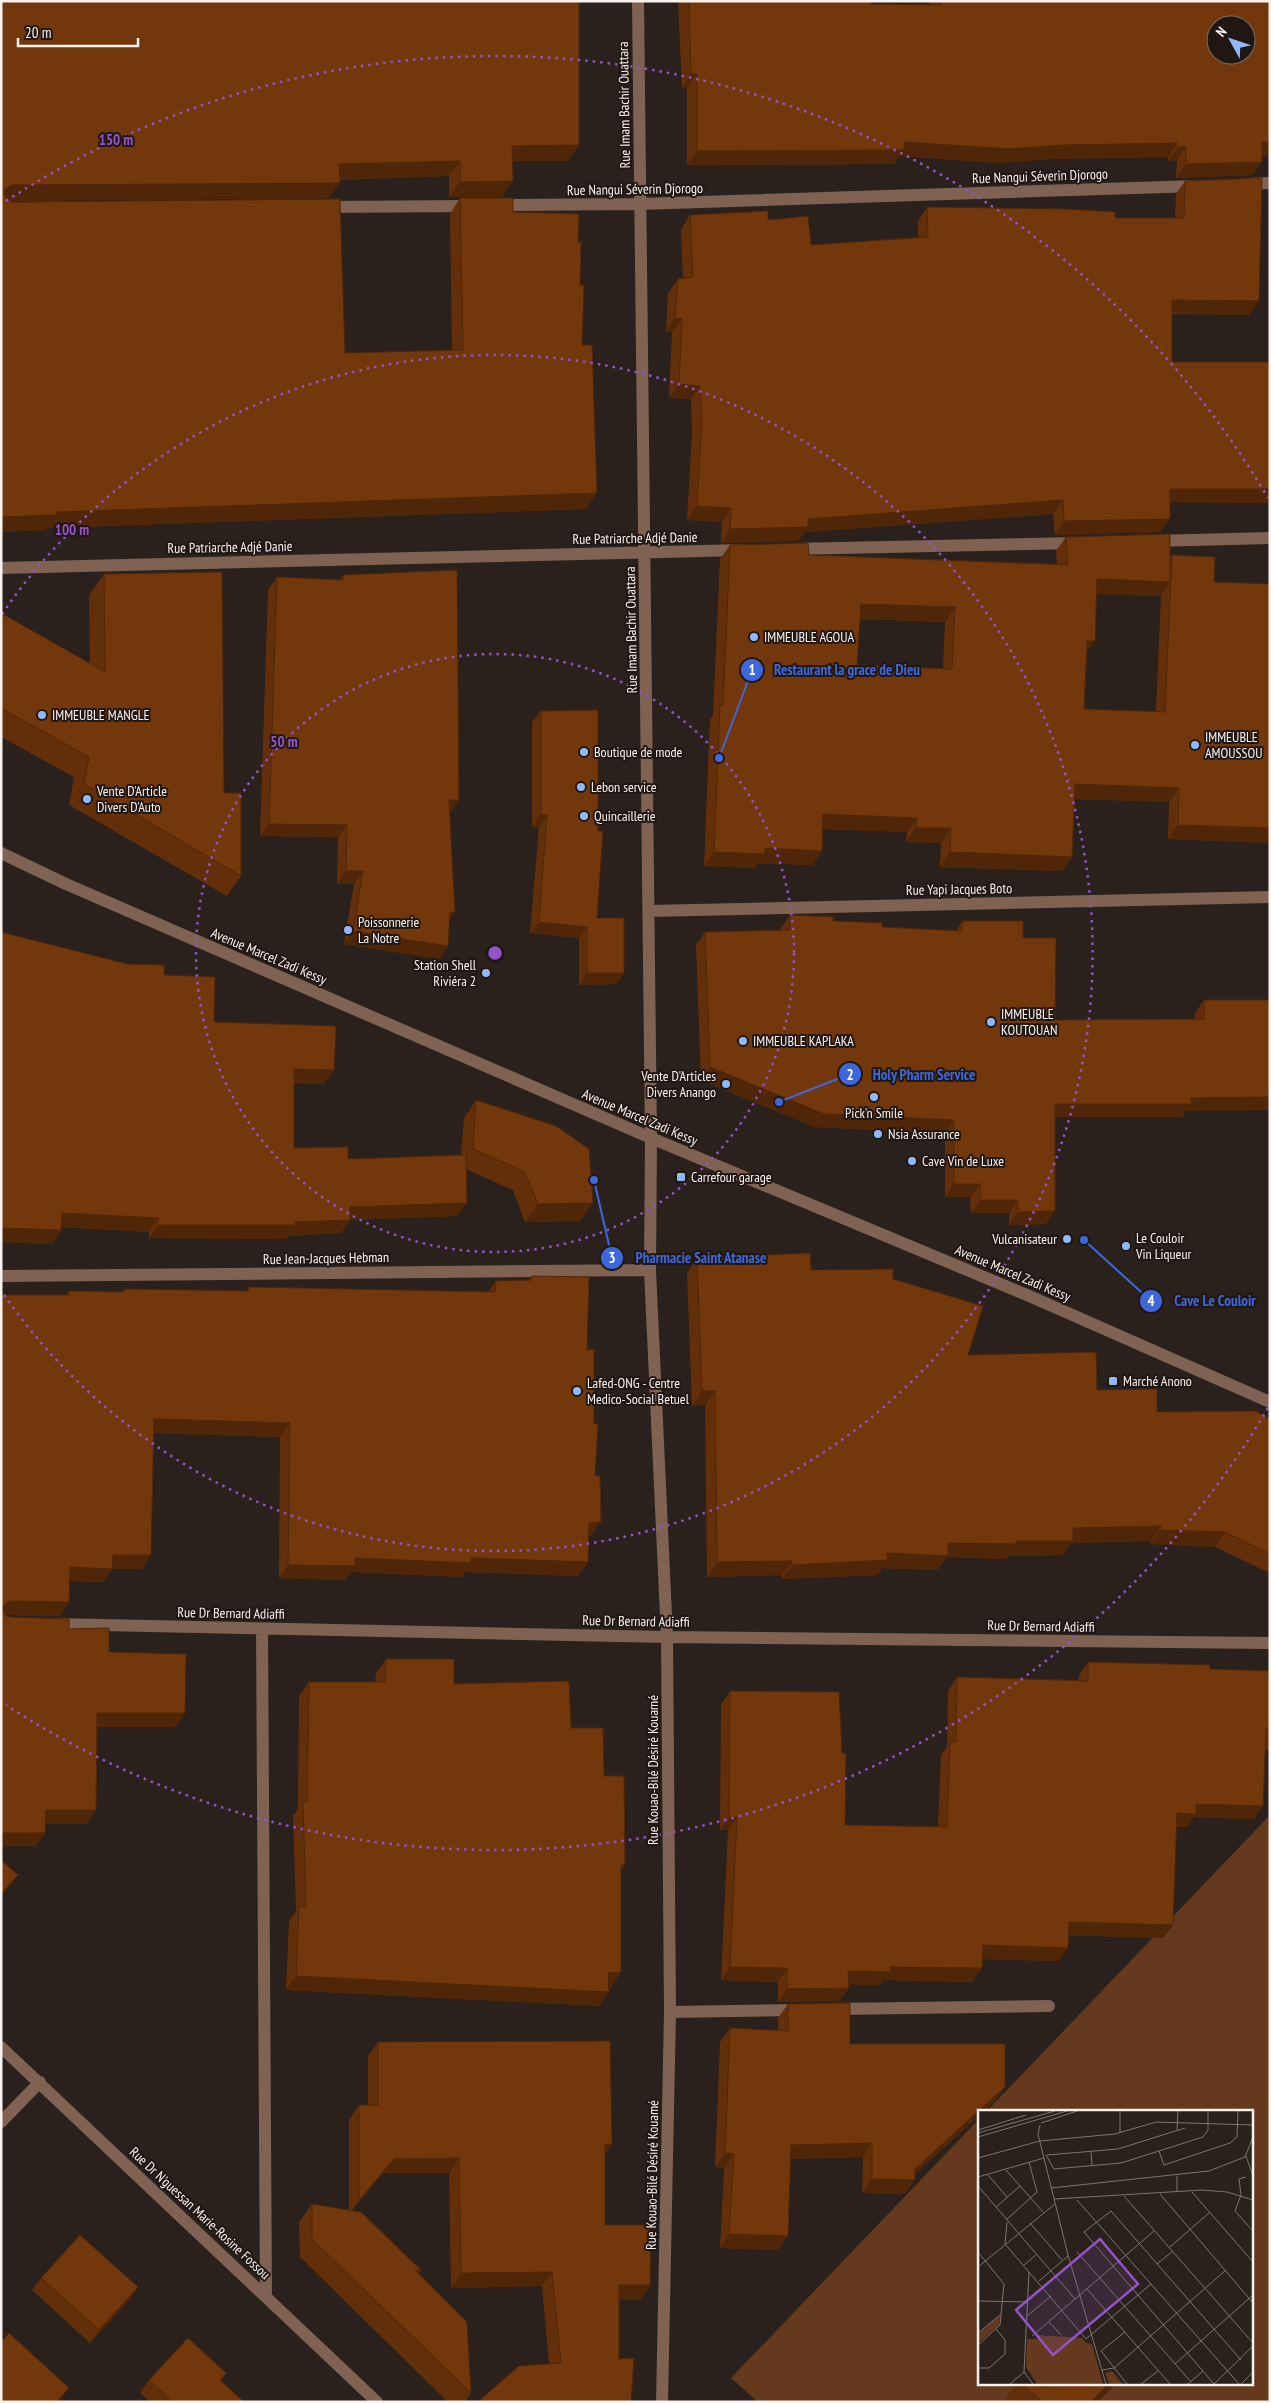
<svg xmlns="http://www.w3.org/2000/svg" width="1271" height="2403" viewBox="0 0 1271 2403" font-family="'PT Sans Narrow',sans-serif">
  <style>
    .green { fill: #65391e }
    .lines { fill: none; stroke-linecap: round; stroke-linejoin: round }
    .minor { stroke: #7f6252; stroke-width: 12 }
    .tertiary { stroke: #7f6252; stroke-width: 12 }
    .wall { fill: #632f0a; fill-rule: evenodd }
    .shaded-wall { fill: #502608 }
    .building { fill: #73370c; stroke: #502608; fill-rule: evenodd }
    .ring { fill: none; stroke: #9454c9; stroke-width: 2.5; stroke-dasharray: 2.5 5 }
    .poi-dot { fill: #8fb8fd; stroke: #201712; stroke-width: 2 }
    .labels { text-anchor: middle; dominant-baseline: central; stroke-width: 4; stroke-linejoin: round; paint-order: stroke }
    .street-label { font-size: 14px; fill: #f9f2ef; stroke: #201712 }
    .poi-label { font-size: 14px; fill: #f9f2ef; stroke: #201712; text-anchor: start }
    .inset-road { fill: none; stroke: #7d7570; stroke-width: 1 }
    .view { fill: #9454c9; fill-opacity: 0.15; stroke: #9454c9; stroke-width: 2.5 }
    .inset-edge { fill: none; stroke: #f9f2ef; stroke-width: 2.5 }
    .centre { fill: #9454c9; stroke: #201712; stroke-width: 2.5 }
    .ring-label { font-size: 15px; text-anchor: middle; font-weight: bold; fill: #9454c9; stroke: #201712; stroke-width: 4; stroke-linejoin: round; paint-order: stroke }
    .leader { fill: none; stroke: #3e67db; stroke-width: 2 }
    .callout-dot { fill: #3e67db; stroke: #201712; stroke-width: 2 }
    .mark-label { font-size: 15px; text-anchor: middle; font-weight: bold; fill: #fff }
    .callout-label { font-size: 15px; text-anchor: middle; font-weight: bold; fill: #3e67db; stroke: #201712; stroke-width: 4; stroke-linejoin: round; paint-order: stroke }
  </style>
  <rect width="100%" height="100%" fill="#2a211c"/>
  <path class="green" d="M 1270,1815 L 1270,2402 L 758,2402 L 731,2378 L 980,2118 L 980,2384 L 1252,2384 L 1252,2112 L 986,2112 Z"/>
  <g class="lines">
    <path class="minor" d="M 638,1 L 651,1138 L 650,1270 L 667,1637 L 670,2012 L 662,2402
      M 1246,184 L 1270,183
      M 496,205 L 640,204 L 1198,186
      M 324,207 L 471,206
      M 1153,541 L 1270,538
      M 791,549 L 1078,543
      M 1,568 L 744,550
      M 649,911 L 1270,897
      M 1,1276 L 650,1270
      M 54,1624 L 667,1637 L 1270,1643
      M 262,1629 L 266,2296
      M 834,2009 L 1049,2006
      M 670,2012 L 801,2010
      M 1,2047 L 377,2402
      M 1,2122 L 40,2082"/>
    <path class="tertiary" d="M 1,853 L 66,884 L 651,1138 L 1027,1295 L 1270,1402"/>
  </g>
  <path class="wall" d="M 1,1 L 568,161 L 512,161 L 513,181 L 502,197 L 449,197 L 449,176 L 339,180 L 329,198 L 10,201 L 345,353 L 452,350 L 450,214 L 460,198 L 513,212 L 578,242 L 582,345 L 586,509 L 47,528 L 46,530 L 1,532 Z
    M 678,1 L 871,1 L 871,4 L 930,5 L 929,1 L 1270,1 L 1270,155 L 1262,156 L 1262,162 L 1252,175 L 1176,178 L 1177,160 L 1168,161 L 1168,157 L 1052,159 L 1000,163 L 900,156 L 894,164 L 687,165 L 687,87 L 682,88 Z
    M 1185,181 L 1249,315 L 1172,314 L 1172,362 L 1270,503 L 1170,502 L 1170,519 L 1160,532 L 1055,535 L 1053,514 L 805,532 L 798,541 L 721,543 L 722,522 L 687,520 L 692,433 L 691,399 L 669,398 L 672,332 L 666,332 L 668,293 L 678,279 L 683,279 L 681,229 L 690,215 L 768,220 L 811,245 L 918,237 L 918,221 L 927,207 L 1115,218 L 1175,218 L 1176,194 Z
    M 1066,537 L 1170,558 L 1172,555 L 1214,582 L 1270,843 L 1168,839 L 1169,802 L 1074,799 L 1072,857 L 1062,871 L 940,867 L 941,843 L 906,842 L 907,832 L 823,829 L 822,851 L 812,865 L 758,863 L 755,868 L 704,866 L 710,719 L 713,715 L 720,559 L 730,545 L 809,555 L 1057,564 L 1056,551 ZM 1097,594 L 1160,596 L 1161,595 L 1156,712 L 1084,709 L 1087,653 ZM 860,619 L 945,622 L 943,669 L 857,665 Z
    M 104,574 L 241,876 L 227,896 L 69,805 L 74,777 L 1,737 L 1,613 L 90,664 L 89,595 Z
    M 343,575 L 459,800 L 450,812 L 449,812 L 449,921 L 439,959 L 344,944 L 354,884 L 337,884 L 338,837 L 260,836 L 268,590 L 277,577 L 340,580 Z
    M 541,711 L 597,918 L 624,973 L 616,984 L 579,985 L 579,938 L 530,933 L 539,827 L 532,827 L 532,722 Z
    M 790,915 L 882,927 L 956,931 L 962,921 L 1023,938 L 1055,1020 L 1195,1019 L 1195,1013 L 1204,1000 L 1270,1000 L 1182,1117 L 1055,1117 L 1046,1224 L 1009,1225 L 1009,1213 L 971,1213 L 970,1197 L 945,1197 L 945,1133 L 814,1127 L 701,1080 L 696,945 L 705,932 L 781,930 L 781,928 Z
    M 1,932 L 164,975 L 214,1022 L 324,1084 L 294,1083 L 294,1148 L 348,1159 L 461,1155 L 464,1118 L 476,1100 L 593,1203 L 580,1221 L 525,1222 L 513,1190 L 466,1169 L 457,1216 L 350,1220 L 341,1233 L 288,1236 L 286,1239 L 149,1238 L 149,1232 L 61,1227 L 61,1230 L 52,1244 L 1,1242 Z
    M 697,1258 L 893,1279 L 968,1355 L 1097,1390 L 1157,1412 L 1270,1419 L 1270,1573 L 1215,1547 L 1150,1544 L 1151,1541 L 1071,1543 L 1063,1555 L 1008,1556 L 1006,1559 L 947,1557 L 937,1570 L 882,1568 L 878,1575 L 782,1579 L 782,1575 L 707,1577 L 705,1405 L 692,1406 L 687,1273 Z
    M 532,1276 L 587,1350 L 591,1536 L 588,1536 L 588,1562 L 578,1576 L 465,1572 L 461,1577 L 351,1572 L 345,1580 L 279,1578 L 280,1437 L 154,1433 L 142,1569 L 112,1569 L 103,1582 L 70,1581 L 69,1602 L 60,1616 L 6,1615 L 10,1617 L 69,1629 L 109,1652 L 185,1713 L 175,1727 L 97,1727 L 96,1810 L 86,1824 L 46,1824 L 36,1846 L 1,1846 L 1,1295 L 66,1295 L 69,1291 L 122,1292 L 124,1289 L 247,1291 L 249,1287 L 488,1292 L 496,1281 L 529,1280 Z
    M 386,1659 L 571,1728 L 604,1776 L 621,1872 L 611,1987 L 609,1987 L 609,1992 L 599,2006 L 286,1990 L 289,1921 L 296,1911 L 293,1816 L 298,1809 L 299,1696 L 309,1682 L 375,1682 L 376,1673 Z
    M 1088,1662 L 1210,1669 L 1270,1671 L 1270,1753 L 1266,1749 L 1254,1819 L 1194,1817 L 1187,1827 L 1176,1827 L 1173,1925 L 1163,1938 L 1068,1935 L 1059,1961 L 982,1959 L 972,1982 L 884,1980 L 880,1985 L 849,1984 L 839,2001 L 778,2002 L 778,1982 L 721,1980 L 728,1830 L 720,1830 L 721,1705 L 730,1691 L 845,1825 L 938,1827 L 941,1755 L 947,1747 L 948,1691 L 957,1677 L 1079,1680 L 1079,1675 Z
    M 788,2004 L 850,2044 L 1005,2087 L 995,2101 L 983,2112 L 980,2112 L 980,2115 L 915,2174 L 905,2194 L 862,2193 L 863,2157 L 791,2159 L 788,2236 L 778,2250 L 720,2248 L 724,2168 L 715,2167 L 720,2042 L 730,2028 L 778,2030 L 778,2018 Z
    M 378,2042 L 612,2144 L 605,2153 L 605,2225 L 650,2285 L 640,2300 L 619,2300 L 619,2359 L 631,2402 L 479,2402 L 481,2399 L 549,2364 L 542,2286 L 451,2288 L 449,2173 L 383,2173 L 352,2210 L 421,2270 L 418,2274 L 471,2393 L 465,2402 L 448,2402 L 300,2257 L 299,2222 L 312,2204 L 349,2210 L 349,2120 L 359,2105 L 368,2105 L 368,2056 Z
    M 41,2278 L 129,2300 L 90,2343 L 32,2290 Z
    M 226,2373 L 221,2381 L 244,2402 L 150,2402 L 140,2393 L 149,2380 Z
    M 1015,2384 L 1036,2384 L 1046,2388 L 1049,2384 L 1115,2384 L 1098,2402 L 1003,2402 Z"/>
  <path class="shaded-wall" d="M 691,74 L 697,74 L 687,87 L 682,88 Z
    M 904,142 L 1062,145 L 1177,143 L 1168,157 L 1052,159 L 1000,163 L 900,156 L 894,164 L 687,165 L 697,151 Z
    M 1262,142 L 1270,142 L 1270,155 L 1253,156 Z
    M 579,145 L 568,161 L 501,161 L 512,146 Z
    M 1186,146 L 1177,160 L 1168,161 L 1178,147 Z
    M 460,161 L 449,176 L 328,180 L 339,164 Z
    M 1262,162 L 1252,175 L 1176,178 L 1186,164 Z
    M 513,181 L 502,197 L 449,197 L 460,182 Z
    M 340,183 L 329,198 L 1,201 L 5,189 L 12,185 Z
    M 1172,300 L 1259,301 L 1249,315 L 1163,313 Z
    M 675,318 L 682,319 L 672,332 L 666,332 Z
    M 679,384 L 700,386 L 691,399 L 669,398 Z
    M 1170,489 L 1270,489 L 1270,503 L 1161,502 Z
    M 597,493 L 586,509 L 47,528 L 46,530 L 1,532 L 1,517 L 57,512 Z
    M 1063,500 L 1053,514 L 805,532 L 798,541 L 721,543 L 730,529 L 808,519 Z
    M 697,506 L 731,508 L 722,522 L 687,520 Z
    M 1170,519 L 1160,532 L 1055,535 L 1064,521 Z
    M 1097,579 L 1170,582 L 1160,596 L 1087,594 Z
    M 861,604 L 955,607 L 945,622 L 851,618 Z
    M 1087,641 L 1095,641 L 1085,655 Z
    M 1075,784 L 1179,788 L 1169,802 L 1065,798 Z
    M 449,800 L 459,800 L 450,812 L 440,812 Z
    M 823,814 L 917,818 L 907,832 L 813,829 Z
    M 541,815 L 547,815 L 539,827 L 532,827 Z
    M 269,824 L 347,825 L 338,837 L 260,836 Z
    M 1178,825 L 1270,828 L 1270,843 L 1168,839 Z
    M 916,828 L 951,828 L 941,843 L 906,842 Z
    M 765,848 L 822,851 L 812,865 L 758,863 L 755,868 L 704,866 L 714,852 Z
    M 950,852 L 1072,857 L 1062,871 L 940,867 Z
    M 346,871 L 363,871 L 354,884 L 337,884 Z
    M 450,912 L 455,912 L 446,925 Z
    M 539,922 L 587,927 L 579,938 L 530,933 Z
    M 353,931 L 448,946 L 439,959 L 344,944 Z
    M 587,973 L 624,973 L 616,984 L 579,985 Z
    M 710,1067 L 954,1120 L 945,1133 L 814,1127 L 701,1080 Z
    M 294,1069 L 334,1070 L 324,1084 L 284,1082 Z
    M 1270,1097 L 1270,1110 L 1186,1111 L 1182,1117 L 1046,1117 L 1055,1104 L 1191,1098 Z
    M 954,1184 L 980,1184 L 970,1197 L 945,1197 Z
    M 980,1200 L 1018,1200 L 1009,1213 L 971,1213 Z
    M 467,1203 L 457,1216 L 341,1220 L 350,1207 Z
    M 593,1203 L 580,1221 L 525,1222 L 538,1204 Z
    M 1055,1211 L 1046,1224 L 1009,1225 L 1018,1212 Z
    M 62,1213 L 158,1218 L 149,1232 L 52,1226 Z
    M 350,1220 L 341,1233 L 288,1236 L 286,1239 L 149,1238 L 158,1225 L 295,1222 Z
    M 1,1228 L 61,1230 L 52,1244 L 1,1242 Z
    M 702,1391 L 715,1391 L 705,1405 L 692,1406 Z
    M 154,1419 L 290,1423 L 280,1437 L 145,1433 Z
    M 601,1522 L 591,1536 L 579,1537 L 589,1523 Z
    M 1161,1526 L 1151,1541 L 1071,1543 L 1063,1555 L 1008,1556 L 1006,1559 L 947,1557 L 937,1570 L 882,1568 L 878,1575 L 782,1579 L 792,1565 L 887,1553 L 948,1543 L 1016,1541 L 1073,1528 Z
    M 1161,1530 L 1225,1532 L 1215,1547 L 1150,1544 Z
    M 113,1555 L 151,1555 L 142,1569 L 112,1569 L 103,1582 L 60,1581 L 70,1567 Z
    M 355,1558 L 471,1558 L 588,1562 L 578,1576 L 465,1572 L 461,1577 L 351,1572 L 345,1580 L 279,1578 L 288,1565 Z
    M 792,1561 L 782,1575 L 707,1577 L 717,1562 Z
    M 10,1601 L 69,1602 L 60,1616 L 1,1615 L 4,1605 Z
    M 97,1713 L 185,1713 L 175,1727 L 87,1727 Z
    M 1196,1804 L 1263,1806 L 1254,1819 L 1194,1817 L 1187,1827 L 1167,1826 L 1177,1813 Z
    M 46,1810 L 96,1810 L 86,1824 L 36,1824 Z
    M 729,1817 L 737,1817 L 728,1830 L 720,1830 Z
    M 1,1833 L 45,1833 L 36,1846 L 1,1846 Z
    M 621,1865 L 625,1865 L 615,1879 Z
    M 18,1875 L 8,1888 L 1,1896 L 1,1894 Z
    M 1069,1922 L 1173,1925 L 1163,1938 L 1060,1935 Z
    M 983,1945 L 1068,1948 L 1059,1961 L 973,1959 Z
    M 730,1967 L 787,1968 L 778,1982 L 721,1980 Z
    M 890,1967 L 982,1968 L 972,1982 L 884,1980 L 880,1985 L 839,1984 L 848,1971 Z
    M 621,1972 L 611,1987 L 598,1987 L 608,1973 Z
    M 296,1976 L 609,1992 L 599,2006 L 286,1990 Z
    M 849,1988 L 839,2001 L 778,2002 L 787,1989 Z
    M 1005,2087 L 995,2101 L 983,2112 L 980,2112 L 980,2115 L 908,2180 L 915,2180 L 905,2194 L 862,2193 L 872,2179 L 915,2169 Z
    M 872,2143 L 863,2157 L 781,2159 L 791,2145 Z
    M 605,2144 L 612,2144 L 602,2158 Z
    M 725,2153 L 734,2154 L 724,2168 L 715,2167 Z
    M 459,2158 L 449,2173 L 383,2173 L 349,2214 L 359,2200 L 394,2159 Z
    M 729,2234 L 788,2236 L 778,2250 L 720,2248 Z
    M 415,2270 L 421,2270 L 408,2288 Z
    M 552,2272 L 542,2286 L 451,2288 L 461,2273 Z
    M 619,2285 L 650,2285 L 640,2300 L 608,2300 Z
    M 138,2287 L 129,2300 L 90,2343 L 99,2330 Z
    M 1108,2384 L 1115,2384 L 1098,2402 L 1091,2402 Z
    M 69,2388 L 59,2402 L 56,2402 Z"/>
  <path class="building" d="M 1,1 L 579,1 L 579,145 L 512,146 L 513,181 L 460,182 L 460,161 L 339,164 L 340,183 L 12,185 L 5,189 L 4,194 L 8,200 L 12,202 L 340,199 L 345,353 L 463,350 L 460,198 L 513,198 L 513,212 L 579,214 L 578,242 L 581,242 L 580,285 L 584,285 L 582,345 L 592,345 L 597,493 L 57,512 L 57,515 L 1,517 Z
    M 689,1 L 871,1 L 871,4 L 941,5 L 940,1 L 1270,1 L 1270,142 L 1262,142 L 1262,162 L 1186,164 L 1186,146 L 1178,147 L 1177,143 L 1062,145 L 1010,149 L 904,142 L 904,150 L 697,151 L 697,74 L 691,74 ZM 1216,25 L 1246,25 L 1246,55 L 1216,55 Z
    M 1262,178 L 1259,301 L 1172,300 L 1172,362 L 1270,362 L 1270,489 L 1170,489 L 1170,519 L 1064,521 L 1063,500 L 808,519 L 808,527 L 730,529 L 731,508 L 697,506 L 702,420 L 700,386 L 679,384 L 682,319 L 675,318 L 678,279 L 693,277 L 690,215 L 768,211 L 768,220 L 808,216 L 811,245 L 928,237 L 927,207 L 1066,209 L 1115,212 L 1115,218 L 1184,218 L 1185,181 Z
    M 1170,534 L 1170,582 L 1097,579 L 1095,641 L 1087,641 L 1084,709 L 1165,712 L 1172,555 L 1215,557 L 1214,582 L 1270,584 L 1270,828 L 1178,825 L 1179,788 L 1075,784 L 1072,857 L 950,852 L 951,828 L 916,828 L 917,818 L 823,814 L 822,851 L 765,848 L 765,854 L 714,852 L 720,705 L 723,705 L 730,545 L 808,543 L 809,555 L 1068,565 L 1066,537 ZM 861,604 L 955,607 L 952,669 L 857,665 Z
    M 457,570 L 459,800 L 449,800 L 455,912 L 450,912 L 448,946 L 353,931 L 363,871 L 346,871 L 347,825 L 269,824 L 277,577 L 343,580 L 343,575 Z
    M 222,572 L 224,793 L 241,793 L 241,876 L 84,784 L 89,757 L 1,708 L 1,613 L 105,672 L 104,574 Z
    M 598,710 L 598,831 L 603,831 L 597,918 L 624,918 L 624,973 L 587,973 L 587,927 L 539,922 L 547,815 L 541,815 L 541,711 Z
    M 790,915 L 833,917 L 833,921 L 882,923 L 882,927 L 962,931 L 962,921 L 1023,921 L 1023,938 L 1056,938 L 1055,1020 L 1204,1019 L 1204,1000 L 1270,1000 L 1270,1097 L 1191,1098 L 1191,1104 L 1055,1104 L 1055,1211 L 1018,1212 L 1018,1200 L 980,1200 L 980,1184 L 954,1184 L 954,1120 L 824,1114 L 710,1067 L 705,932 L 790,930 Z
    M 1,932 L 127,964 L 164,965 L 164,975 L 215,977 L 214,1022 L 336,1026 L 334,1070 L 294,1069 L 294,1148 L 348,1147 L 348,1159 L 466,1155 L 467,1203 L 350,1207 L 350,1220 L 295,1222 L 295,1225 L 158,1225 L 158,1218 L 62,1213 L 61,1230 L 1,1228 Z
    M 476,1100 L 556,1126 L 589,1149 L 593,1203 L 538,1204 L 525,1172 L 473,1149 Z
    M 810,1253 L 811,1270 L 893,1269 L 893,1279 L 983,1306 L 968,1355 L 1096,1352 L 1097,1390 L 1157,1389 L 1157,1412 L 1256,1411 L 1270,1419 L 1270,1554 L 1225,1532 L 1161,1530 L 1161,1526 L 1073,1528 L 1073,1541 L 1016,1541 L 1016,1544 L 948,1543 L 948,1556 L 887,1553 L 888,1560 L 792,1565 L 792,1561 L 717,1562 L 715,1391 L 702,1391 L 697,1258 Z
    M 532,1276 L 589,1277 L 587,1350 L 594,1349 L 594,1424 L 598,1424 L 595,1476 L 600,1476 L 601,1522 L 589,1523 L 588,1562 L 471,1558 L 471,1563 L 355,1558 L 355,1566 L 288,1565 L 290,1423 L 154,1419 L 151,1555 L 113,1555 L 112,1569 L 70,1567 L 69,1602 L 10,1601 L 4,1605 L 3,1610 L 6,1616 L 10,1617 L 69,1619 L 69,1629 L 109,1628 L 109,1652 L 186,1654 L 185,1713 L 97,1713 L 96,1810 L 46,1810 L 45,1833 L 1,1833 L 1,1295 L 69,1295 L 69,1291 L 124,1292 L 124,1289 L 249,1291 L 249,1287 L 495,1292 L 496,1281 L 532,1280 Z
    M 386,1659 L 454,1659 L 454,1684 L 569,1681 L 571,1728 L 603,1728 L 604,1776 L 624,1776 L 625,1865 L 621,1865 L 621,1972 L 608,1973 L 609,1992 L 296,1976 L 299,1906 L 306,1907 L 303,1802 L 307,1802 L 309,1682 L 385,1682 Z
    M 1088,1662 L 1210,1665 L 1210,1669 L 1270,1671 L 1270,1731 L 1266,1727 L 1263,1806 L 1196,1804 L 1196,1814 L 1177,1813 L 1173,1925 L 1069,1922 L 1068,1948 L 983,1945 L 982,1968 L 890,1967 L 890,1972 L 848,1971 L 849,1988 L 787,1989 L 787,1968 L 730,1967 L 737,1817 L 729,1817 L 730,1691 L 839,1692 L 842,1753 L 846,1753 L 845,1825 L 947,1827 L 950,1742 L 956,1742 L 957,1677 L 1088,1681 Z
    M 1,1860 L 18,1875 L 1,1894 Z
    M 850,2003 L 850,2044 L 1005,2044 L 1005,2087 L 915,2169 L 915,2180 L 872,2179 L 872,2143 L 791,2145 L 788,2236 L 729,2234 L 734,2154 L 725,2153 L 730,2028 L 788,2031 L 788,2004 Z
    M 610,2041 L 612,2144 L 605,2144 L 605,2225 L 651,2225 L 650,2285 L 619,2285 L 619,2359 L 634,2358 L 631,2402 L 481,2402 L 481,2399 L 519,2366 L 561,2363 L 552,2272 L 461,2273 L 459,2158 L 394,2159 L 359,2200 L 359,2105 L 378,2105 L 378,2042 Z
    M 312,2204 L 361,2212 L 421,2270 L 415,2270 L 467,2322 L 471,2393 L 312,2239 Z
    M 80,2235 L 138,2287 L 99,2330 L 41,2278 Z
    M 9,2333 L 69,2388 L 56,2402 L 1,2402 L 1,2342 Z
    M 188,2338 L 226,2373 L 220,2380 L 244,2402 L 173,2402 L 149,2380 Z
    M 1022,2384 L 1036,2384 L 1046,2388 L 1049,2384 L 1108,2384 L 1091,2402 L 1043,2402 Z"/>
  <g class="ring">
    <circle cx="495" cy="953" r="299"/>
    <path d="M2 614A598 598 0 1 1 2 1292"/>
    <path d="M1268 1408A897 897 0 0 1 6 1705M6 201A897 897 0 0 1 1268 498"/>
  </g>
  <g class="poi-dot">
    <circle cx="754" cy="637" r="5"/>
    <circle cx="42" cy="715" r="5"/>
    <circle cx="1195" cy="745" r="5"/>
    <circle cx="584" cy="752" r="5"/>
    <circle cx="581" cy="787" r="5"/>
    <circle cx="87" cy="799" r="5"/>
    <circle cx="584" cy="816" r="5"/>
    <circle cx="348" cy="930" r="5"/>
    <circle cx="486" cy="973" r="5"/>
    <circle cx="991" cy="1022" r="5"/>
    <circle cx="743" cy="1041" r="5"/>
    <circle cx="726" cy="1084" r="5"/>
    <circle cx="874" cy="1097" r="5"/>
    <circle cx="878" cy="1134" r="5"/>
    <circle cx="912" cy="1161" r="5"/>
    <rect x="676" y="1172" width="10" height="10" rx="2.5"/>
    <circle cx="1067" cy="1239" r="5"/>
    <circle cx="1126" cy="1246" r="5"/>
    <rect x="1108" y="1376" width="10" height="10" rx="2.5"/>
    <circle cx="577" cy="1391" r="5"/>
  </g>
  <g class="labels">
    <g class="street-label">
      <text transform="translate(624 105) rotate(-91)">Rue Imam Bachir Ouattara</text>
      <text transform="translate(1040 176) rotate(-2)">Rue Nangui Séverin Djorogo</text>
      <text transform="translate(635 189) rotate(-1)">Rue Nangui Séverin Djorogo</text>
      <text transform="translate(635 538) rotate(-1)">Rue Patriarche Adjé Danie</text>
      <text transform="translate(230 547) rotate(-1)">Rue Patriarche Adjé Danie</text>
      <text transform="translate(631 630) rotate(-91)">Rue Imam Bachir Ouattara</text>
      <text transform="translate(959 889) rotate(-1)">Rue Yapi Jacques Boto</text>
      <text transform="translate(269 956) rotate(23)">Avenue Marcel Zadi Kessy</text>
      <text transform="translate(640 1117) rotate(23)">Avenue Marcel Zadi Kessy</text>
      <text transform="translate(326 1258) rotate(-1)">Rue Jean-Jacques Hebman</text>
      <text transform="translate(1013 1273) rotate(23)">Avenue Marcel Zadi Kessy</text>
      <text transform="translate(231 1613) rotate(1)">Rue Dr Bernard Adiaffi</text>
      <text transform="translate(636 1621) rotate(1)">Rue Dr Bernard Adiaffi</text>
      <text transform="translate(1041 1626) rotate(1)">Rue Dr Bernard Adiaffi</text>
      <text transform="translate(653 1770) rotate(-90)">Rue Kouao-Bilé Désiré Kouamé</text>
      <text transform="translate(652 2175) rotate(-89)">Rue Kouao-Bilé Désiré Kouamé</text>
      <text transform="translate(200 2213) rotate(43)">Rue Dr N'guessan Marie-Rosine Fossou</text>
    </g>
    <g class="poi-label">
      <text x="764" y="637">IMMEUBLE AGOUA</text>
      <text x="52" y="715">IMMEUBLE MANGLE</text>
      <text x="1205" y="737">IMMEUBLE<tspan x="1205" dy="16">AMOUSSOU</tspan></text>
      <text x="594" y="752">Boutique de mode</text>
      <text x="591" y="787">Lebon service</text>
      <text x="97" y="791">Vente D'Article<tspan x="97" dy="16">Divers D'Auto</tspan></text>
      <text x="594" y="816">Quincaillerie</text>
      <text x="358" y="922">Poissonnerie<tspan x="358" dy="16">La Notre</tspan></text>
      <text x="476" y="965" text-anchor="end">Station Shell<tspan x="476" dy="16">Riviéra 2</tspan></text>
      <text x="1001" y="1014">IMMEUBLE<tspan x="1001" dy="16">KOUTOUAN</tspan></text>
      <text x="753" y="1041">IMMEUBLE KAPLAKA</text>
      <text x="716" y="1076" text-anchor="end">Vente D'Articles<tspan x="716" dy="16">Divers Anango</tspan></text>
      <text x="874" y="1113" text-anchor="middle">Pick'n Smile</text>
      <text x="888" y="1134">Nsia Assurance</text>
      <text x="922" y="1161">Cave Vin de Luxe</text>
      <text x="691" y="1177">Carrefour garage</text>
      <text x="1136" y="1238">Le Couloir<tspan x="1136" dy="16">Vin Liqueur</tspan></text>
      <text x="1057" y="1239" text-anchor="end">Vulcanisateur</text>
      <text x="1123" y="1381">Marché Anono</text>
      <text x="587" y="1383">Lafed-ONG - Centre<tspan x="587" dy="16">Medico-Social Betuel</tspan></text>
    </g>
  </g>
  <g transform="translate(978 2110)">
    <rect width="275" height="275" fill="#2a211c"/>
    <path d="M 22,205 L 21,215 L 0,233 L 0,224 ZM 60,225 L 104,228 L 108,233 L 114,234 L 125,274 L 59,274 L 48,257 L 49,229 L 60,229 ZM 134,261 L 142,271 L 145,274 L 131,274 L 127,263 Z" fill="#65391e"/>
    <path class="inset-road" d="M 142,1 L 142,23M 63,13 L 99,1M 62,15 L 60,24 L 90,145 L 128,274M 0,20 L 48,5M 199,20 L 200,1M 0,23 L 77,1M 0,27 L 89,1M 113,41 L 114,56M 181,41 L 186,55 L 252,33 L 259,27 L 260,1M 68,45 L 76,59 L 143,53 L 225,27 L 230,20 L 230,1M 69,45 L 140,39 L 207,18M 268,46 L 275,66M 0,48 L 62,31 L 137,24 L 178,12 L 275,15M 28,60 L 65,102M 10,65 L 29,87M 199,66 L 199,82M 0,67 L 66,48M 268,67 L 261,69 L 263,85 L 257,101 L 275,121M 0,76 L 97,189M 73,78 L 231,61 L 267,47 L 275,27M 214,82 L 275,152M 182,84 L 275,193M 146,86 L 275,233M 76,89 L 224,80 L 249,82 L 275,90M 99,90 L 261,274M 18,97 L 42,76M 28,110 L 59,82 L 51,52M 29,112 L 27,134 L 108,229 L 173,174M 52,113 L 84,150M 192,137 L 232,102M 0,142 L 26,174 L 22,215 L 0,235M 99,142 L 213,272M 179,154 L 195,141M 46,155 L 58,145M 0,157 L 77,94M 51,162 L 46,262 L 55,274M 61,171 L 90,146M 109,179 L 192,274M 0,191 L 50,192M 49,206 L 73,186M 71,212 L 83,225M 0,223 L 23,204M 54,226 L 176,121M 123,241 L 149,274M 123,241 L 147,222M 197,254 L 275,185M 0,258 L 11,258 L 27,244 L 27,230 L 18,219M 124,260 L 136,258 L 248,160M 32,274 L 46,262M 163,274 L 180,261M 210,274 L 225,261M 236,274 L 106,122 L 133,101 L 263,250M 236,274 L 275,236M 263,274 L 275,262"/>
    <path class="view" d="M 122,129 L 160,174 L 75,245 L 38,200 Z"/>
    <rect width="275" height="275" class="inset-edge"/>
  </g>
  <circle cx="495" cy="953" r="8" class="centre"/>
  <g class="ring-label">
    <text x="116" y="145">150 m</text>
    <text x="72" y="535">100 m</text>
    <text x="284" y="747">50 m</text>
  </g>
  <path class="leader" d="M719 758L752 670M779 1102L850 1074M594 1180L612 1258M1084 1240L1151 1301"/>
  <g class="callout-dot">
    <circle cx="719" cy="758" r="5"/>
    <circle cx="779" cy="1102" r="5"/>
    <circle cx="594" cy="1180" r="5"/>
    <circle cx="1084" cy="1240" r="5"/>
    <circle cx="752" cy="670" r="12"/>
    <circle cx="850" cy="1074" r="12"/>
    <circle cx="612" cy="1258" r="12"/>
    <circle cx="1151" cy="1301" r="12"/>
  </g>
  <g class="mark-label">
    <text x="752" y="675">1</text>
    <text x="850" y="1080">2</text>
    <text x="612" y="1263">3</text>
    <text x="1151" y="1306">4</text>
  </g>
  <g class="callout-label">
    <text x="847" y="675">Restaurant la grace de Dieu</text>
    <text x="924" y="1080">Holy Pharm Service</text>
    <text x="701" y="1263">Pharmacie Saint Atanase</text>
    <text x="1215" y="1306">Cave Le Couloir</text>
  </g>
  <rect width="1271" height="2403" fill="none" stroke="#f9f2ef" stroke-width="5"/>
  <g transform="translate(1231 40) rotate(310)"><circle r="24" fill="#201712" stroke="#776f6a"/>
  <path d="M0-4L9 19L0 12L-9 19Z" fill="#8fb8fd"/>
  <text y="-8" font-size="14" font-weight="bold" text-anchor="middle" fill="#f9f2ef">N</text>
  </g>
  <path d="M18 38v8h120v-8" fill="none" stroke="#f9f2ef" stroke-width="2.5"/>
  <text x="25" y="38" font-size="15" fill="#f9f2ef" stroke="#201712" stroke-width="4" paint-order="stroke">20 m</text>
</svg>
